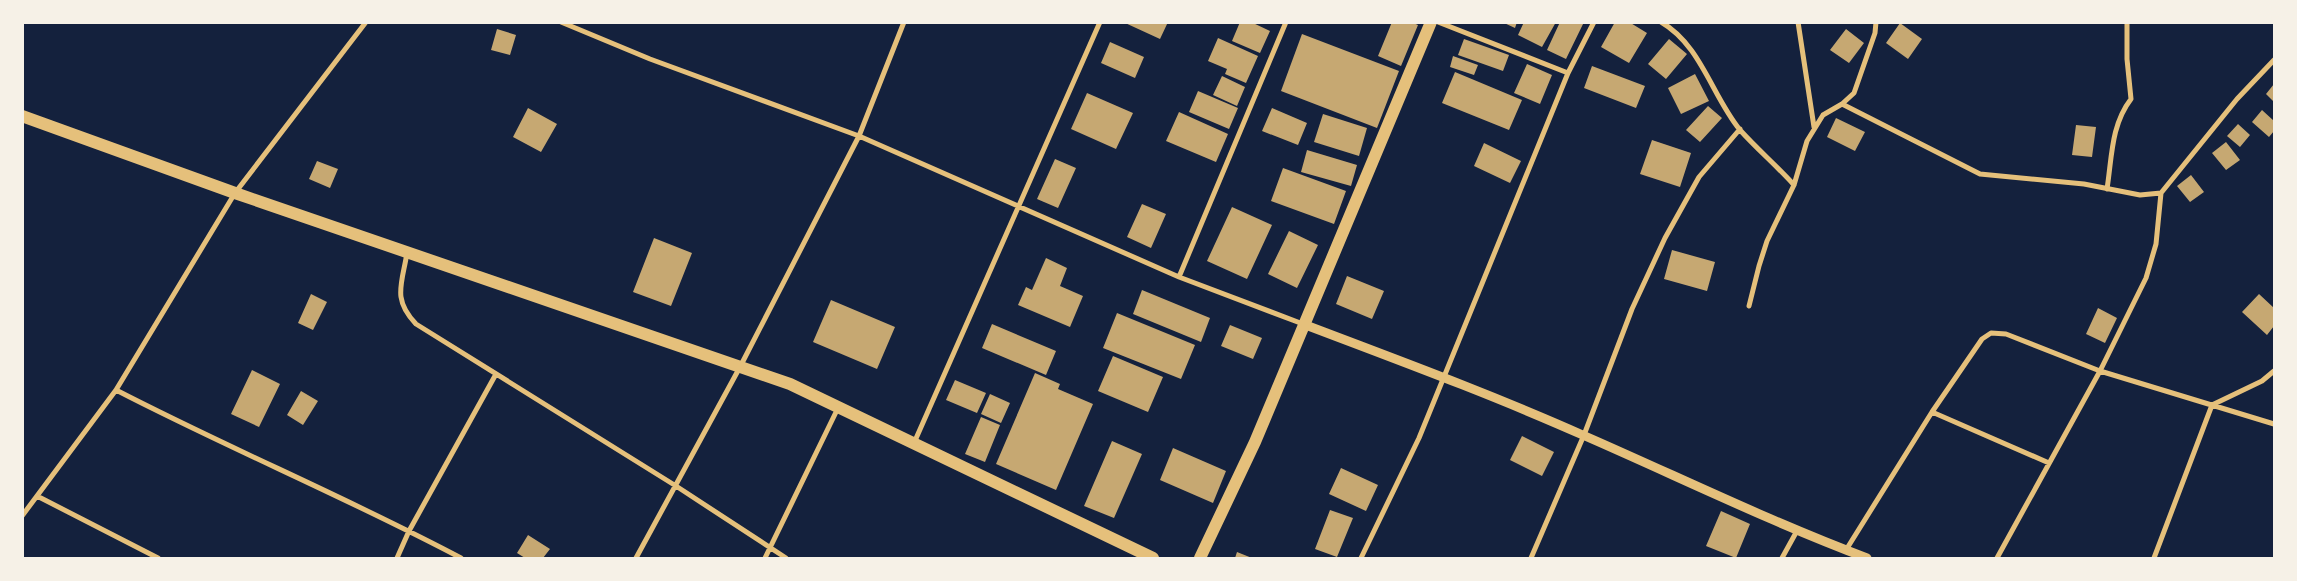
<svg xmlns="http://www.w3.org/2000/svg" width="2297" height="581" viewBox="0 0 2297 581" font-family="'Work Sans',sans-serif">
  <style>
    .building { fill: #c6a872 }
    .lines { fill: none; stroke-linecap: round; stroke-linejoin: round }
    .minor { stroke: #e5c07b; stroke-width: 5 }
    .tertiary { stroke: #e5c07b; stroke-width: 9 }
    .primary { stroke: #e5c07b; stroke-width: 12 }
  </style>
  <rect width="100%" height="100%" fill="#14213d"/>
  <path class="building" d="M 1123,22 L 1168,22 L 1160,39 Z
    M 1240,22 L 1251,22 L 1270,31 L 1260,53 L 1232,41 Z
    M 1392,22 L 1411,22 L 1418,25 L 1401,66 L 1378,56 Z
    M 1502,22 L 1517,22 L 1515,28 Z
    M 1524,22 L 1556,22 L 1542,47 L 1518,35 Z
    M 1560,22 L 1584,22 L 1566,59 L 1547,50 Z
    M 1615,22 L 1629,22 L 1647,33 L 1629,63 L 1601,47 Z
    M 1900,23 L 1922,39 L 1908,59 L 1886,43 Z
    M 497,29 L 516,35 L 510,55 L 491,50 Z
    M 1846,29 L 1864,43 L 1849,63 L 1830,50 Z
    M 1302,34 L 1399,71 L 1377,128 L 1281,91 Z
    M 1218,38 L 1258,56 L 1246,83 L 1225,74 L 1227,69 L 1208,61 Z
    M 1464,39 L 1509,55 L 1503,71 L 1458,55 Z
    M 1669,39 L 1687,54 L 1666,79 L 1648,64 Z
    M 1110,42 L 1144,57 L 1135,78 L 1101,63 Z
    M 1453,56 L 1478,65 L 1474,75 L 1450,67 Z
    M 1527,64 L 1552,75 L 1540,104 L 1514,93 Z
    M 1592,66 L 1645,86 L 1636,108 L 1584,88 Z
    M 1455,72 L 1522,100 L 1509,130 L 1442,103 Z
    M 1695,74 L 1709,101 L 1681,114 L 1668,88 Z
    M 1222,76 L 1245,87 L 1237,106 L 1213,95 Z
    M 2274,84 L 2274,102 L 2266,94 Z
    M 1198,91 L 1238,108 L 1229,129 L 1189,112 Z
    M 1087,93 L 1133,113 L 1116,149 L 1071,129 Z
    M 1708,106 L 1722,118 L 1700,142 L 1686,130 Z
    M 528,108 L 557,124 L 541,152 L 513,137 Z
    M 1272,108 L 1307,123 L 1298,145 L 1262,131 Z
    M 2262,110 L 2274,121 L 2274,131 L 2269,137 L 2252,122 Z
    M 1179,112 L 1228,134 L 1216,162 L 1166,141 Z
    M 1323,114 L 1367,128 L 1359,156 L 1314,142 Z
    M 1836,118 L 1865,132 L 1855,151 L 1827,137 Z
    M 2238,124 L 2250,135 L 2240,147 L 2227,136 Z
    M 2076,125 L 2096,127 L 2092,157 L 2072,155 Z
    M 1652,140 L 1691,153 L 1680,187 L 1640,174 Z
    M 2226,142 L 2240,160 L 2226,170 L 2212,153 Z
    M 1484,143 L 1521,161 L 1510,183 L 1474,166 Z
    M 1307,150 L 1357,165 L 1351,186 L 1301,172 Z
    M 1055,159 L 1076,168 L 1058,208 L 1037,199 Z
    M 317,161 L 338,169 L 330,188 L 309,179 Z
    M 1283,168 L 1346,191 L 1334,224 L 1271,201 Z
    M 2191,175 L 2204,192 L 2190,202 L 2177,186 Z
    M 1142,204 L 1166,214 L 1151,248 L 1127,237 Z
    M 1232,207 L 1272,225 L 1247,279 L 1207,261 Z
    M 1289,231 L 1318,245 L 1297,288 L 1268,274 Z
    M 654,238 L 692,253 L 671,306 L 633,292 Z
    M 1672,250 L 1715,262 L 1707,291 L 1664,279 Z
    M 1046,258 L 1067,268 L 1060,286 L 1083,296 L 1070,327 L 1018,305 L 1026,287 L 1032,290 Z
    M 1347,276 L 1384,291 L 1372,319 L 1336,304 Z
    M 1142,290 L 1210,318 L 1201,342 L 1133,314 Z
    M 311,294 L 327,302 L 313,330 L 298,323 Z
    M 2259,294 L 2274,308 L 2274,326 L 2267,335 L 2242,312 Z
    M 831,300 L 895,327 L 877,369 L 813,342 Z
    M 2098,308 L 2117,318 L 2105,343 L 2086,334 Z
    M 1117,313 L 1195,345 L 1181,379 L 1103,348 Z
    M 992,324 L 1056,351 L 1046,375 L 982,348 Z
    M 1230,325 L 1262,338 L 1253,359 L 1221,346 Z
    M 1113,356 L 1163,377 L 1148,412 L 1098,391 Z
    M 252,370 L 280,384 L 259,427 L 231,414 Z
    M 1035,373 L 1060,384 L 1058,389 L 1093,404 L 1056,490 L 996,464 Z
    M 955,380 L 986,393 L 977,413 L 946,400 Z
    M 301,391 L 318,401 L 303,425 L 287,415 Z
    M 990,394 L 1010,403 L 1001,423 L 981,414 Z
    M 981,417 L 1000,425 L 985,462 L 965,454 Z
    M 1522,436 L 1554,452 L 1542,476 L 1510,460 Z
    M 1112,441 L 1142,454 L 1114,518 L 1084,506 Z
    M 1173,448 L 1226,471 L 1213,503 L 1160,480 Z
    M 1341,468 L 1378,485 L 1366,511 L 1329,494 Z
    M 1330,510 L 1353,518 L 1337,557 L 1315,549 Z
    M 1721,511 L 1750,524 L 1736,558 L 1706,546 Z
    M 528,535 L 550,549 L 543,558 L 525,558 L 517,553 Z
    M 1237,552 L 1252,558 L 1235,558 Z"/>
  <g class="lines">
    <path class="minor" d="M 561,22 L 650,59 L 859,136 L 1179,277 L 1303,324
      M 1438,22 L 1568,73
      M 1661,22 C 1701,45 1712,96 1740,130 C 1757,149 1777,166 1794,185
      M 1798,22 L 1814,127
      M 1842,104 L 1980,174 L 2084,184 L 2140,195 L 2161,193
      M 2107,189 C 2112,157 2111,125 2131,99 L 2127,59 L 2127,22
      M 407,253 C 402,284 392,299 416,324 L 676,486 L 786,558
      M 1179,277 L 1286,22
      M 1749,306 L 1759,266 L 1767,241 L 1794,185 L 1807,141 L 1823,115 L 1842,104 L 1854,93 L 1875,33 L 1876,22
      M 116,390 C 230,449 348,498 461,558
      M 1932,412 L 2049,463
      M 914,443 L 1100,22
      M 37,496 L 158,558
      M 22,516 L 116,390 L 235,193 L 366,22
      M 1846,550 L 1932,412 L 1982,339 L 1991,333 L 2006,334 L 2100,371 L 2274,424
      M 397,558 L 409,531 L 496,374
      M 636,558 L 740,367 L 859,136 L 904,22
      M 765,558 L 838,408
      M 1361,558 L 1419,438 L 1568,73 L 1594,22
      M 1531,558 L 1584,435 L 1632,309 L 1665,238 L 1699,177 L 1740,129
      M 1782,558 L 1798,529
      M 1997,558 L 2100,371 L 2146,278 L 2156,244 L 2161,193 L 2237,99 L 2274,60
      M 2154,558 L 2212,405 L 2262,381 L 2274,371"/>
    <path class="tertiary" d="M 1303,324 C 1398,360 1493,395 1585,436 C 1679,477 1771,522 1867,558"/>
    <path class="primary" d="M 22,116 L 235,193 L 790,384 L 1153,558
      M 1200,558 L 1255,442 L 1431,22"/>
  </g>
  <rect width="2297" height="581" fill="none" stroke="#f6f1e7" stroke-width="48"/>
</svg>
